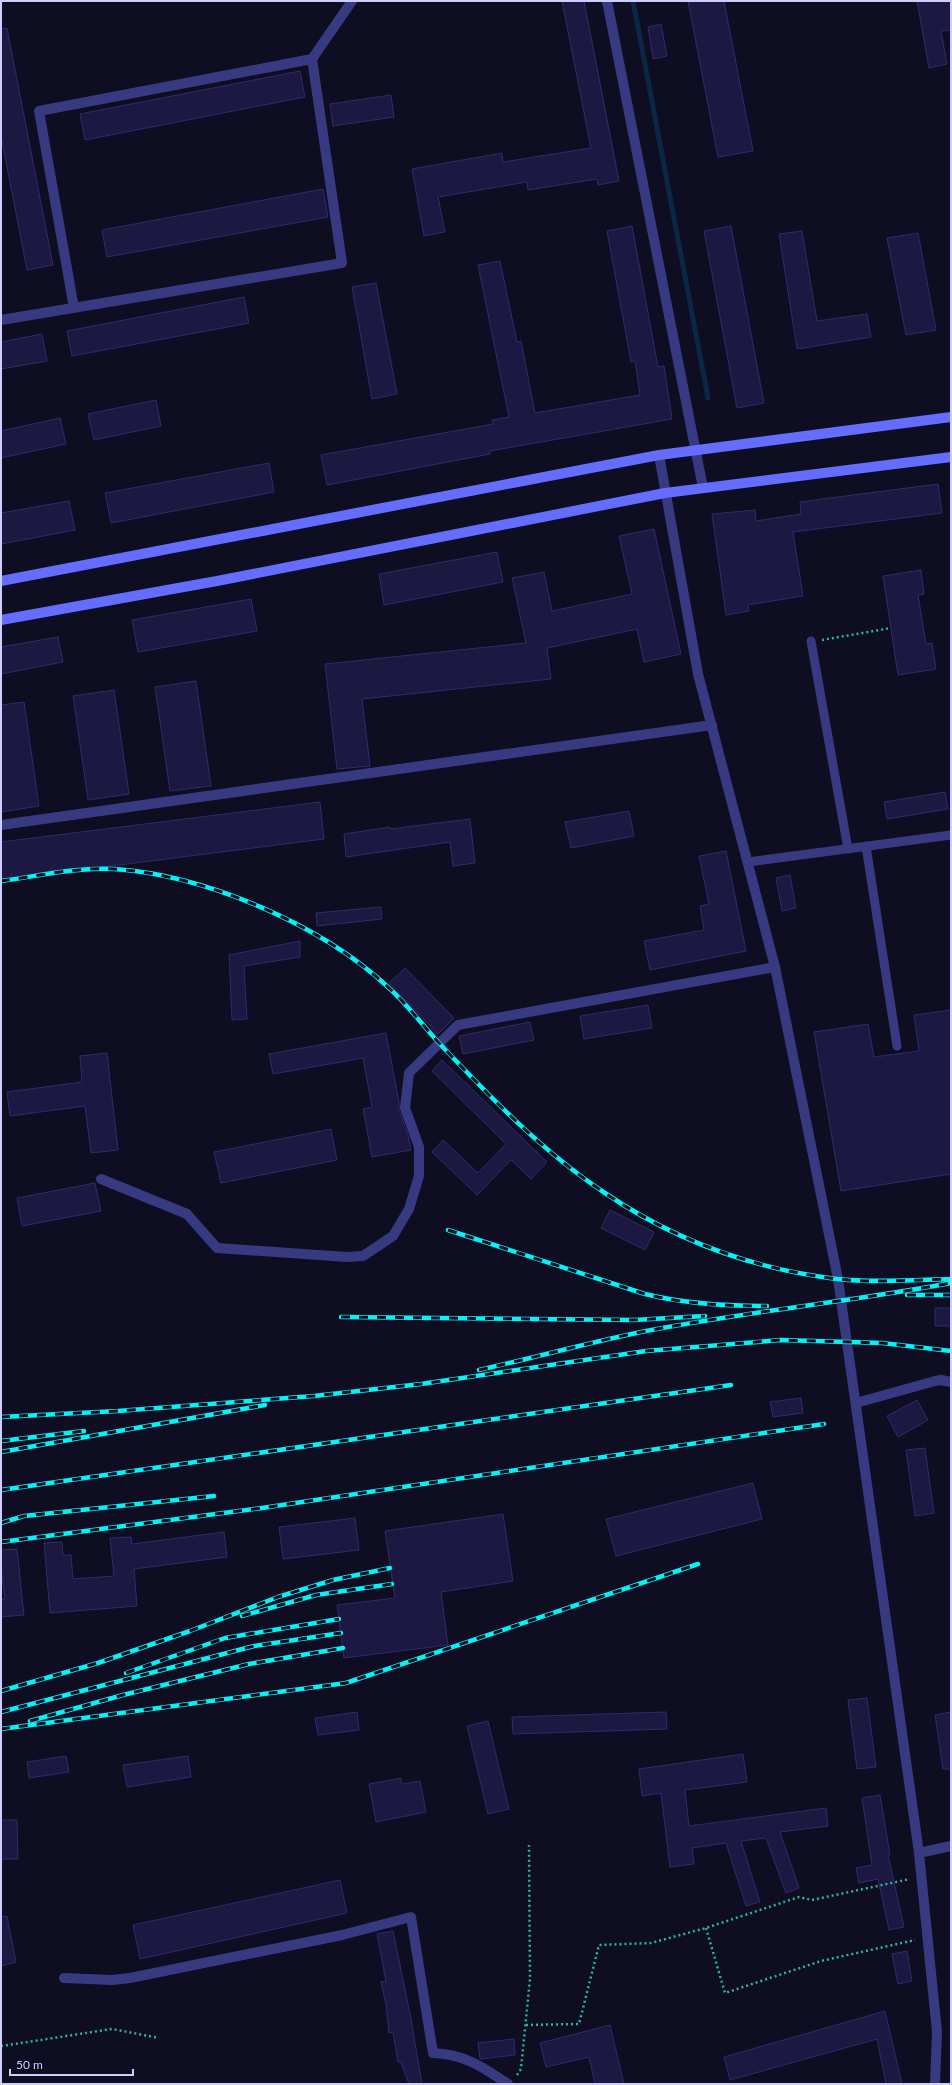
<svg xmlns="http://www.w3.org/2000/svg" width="952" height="2085" viewBox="0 0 952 2085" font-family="Lato,sans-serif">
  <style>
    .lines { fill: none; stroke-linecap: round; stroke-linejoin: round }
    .stream { stroke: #0b2746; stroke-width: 5 }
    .building { fill: #1d1842; stroke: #312a6f }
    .path { stroke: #2bb4a0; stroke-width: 2.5; stroke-dasharray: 2 3; stroke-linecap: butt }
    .service { stroke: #373a81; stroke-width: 9 }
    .minor { stroke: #373a81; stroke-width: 10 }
    .tertiary { stroke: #373a81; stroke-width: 10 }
    .secondary { stroke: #646dff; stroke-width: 10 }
    .rail-casing { stroke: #00f5f8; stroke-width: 4.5 }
    .rail { stroke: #0e0d21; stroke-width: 3; stroke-dasharray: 9; stroke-linecap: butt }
  </style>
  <rect width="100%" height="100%" fill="#0e0d21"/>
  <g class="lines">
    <path class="stream" d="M 633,1 L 708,398"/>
  </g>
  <path class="building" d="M 562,1 L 584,1 L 619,181 L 598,185 L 597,179 L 528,190 L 527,182 L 438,197 L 445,232 L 424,236 L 412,169 L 502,153 L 503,162 L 591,148 Z
    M 688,1 L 724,1 L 753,151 L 718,157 Z
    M 917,1 L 951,1 L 951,30 L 941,31 L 947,64 L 929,68 Z
    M 661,24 L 667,56 L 653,59 L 648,27 Z
    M 7,28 L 53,265 L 27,270 L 1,136 L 1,29 Z
    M 300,71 L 305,97 L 85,140 L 80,114 Z
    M 391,95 L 394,117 L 333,126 L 330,104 Z
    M 323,189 L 328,217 L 107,257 L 102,230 Z
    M 632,226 L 658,367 L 664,366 L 672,419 L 490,451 L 490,454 L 327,485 L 321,455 L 493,424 L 492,420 L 509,417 L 478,265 L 500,261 L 517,342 L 521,341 L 535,413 L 640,395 L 635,361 L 631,362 L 607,231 Z
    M 731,226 L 764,403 L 737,408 L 704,231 Z
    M 802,231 L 817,321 L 867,314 L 871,337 L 797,349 L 779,234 Z
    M 918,233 L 936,330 L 906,335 L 887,238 Z
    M 376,283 L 397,394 L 372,399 L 352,287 Z
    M 244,297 L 249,323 L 72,356 L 67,331 Z
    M 42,334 L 47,361 L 1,369 L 1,342 Z
    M 156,400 L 161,426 L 94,440 L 88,414 Z
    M 60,418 L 66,444 L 1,458 L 1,431 Z
    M 269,463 L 274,492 L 111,523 L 105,493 Z
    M 938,484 L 942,513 L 793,532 L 803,596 L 748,605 L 749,611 L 726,615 L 712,514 L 755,510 L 756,521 L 801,514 L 800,502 Z
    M 69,501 L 75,530 L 1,544 L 1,513 Z
    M 654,529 L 681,654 L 644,662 L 637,629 L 547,648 L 551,679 L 362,699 L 370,766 L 337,769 L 325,664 L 526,643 L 512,578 L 544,572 L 552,611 L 632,594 L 619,536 Z
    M 497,552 L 503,582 L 384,605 L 379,574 Z
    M 921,570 L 924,594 L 918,595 L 926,644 L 932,643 L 936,669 L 898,675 L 883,576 Z
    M 251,599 L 257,631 L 138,652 L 132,620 Z
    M 58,637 L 63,662 L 1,674 L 1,647 Z
    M 196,681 L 211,786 L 170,791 L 155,687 Z
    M 114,690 L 129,794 L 88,800 L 73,696 Z
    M 24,702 L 39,806 L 1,812 L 1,705 Z
    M 945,792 L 948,809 L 887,819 L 884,802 Z
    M 320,802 L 324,839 L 1,880 L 1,842 Z
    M 629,811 L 634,836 L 571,848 L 565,822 Z
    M 470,819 L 475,863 L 453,866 L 450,842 L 346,857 L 344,834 L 390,827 L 390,829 Z
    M 726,851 L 746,951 L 650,970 L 644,941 L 704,930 L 700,906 L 709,904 L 699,856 Z
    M 790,875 L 796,908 L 782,911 L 776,878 Z
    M 381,907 L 382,919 L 317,926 L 316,913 Z
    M 300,941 L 300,957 L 244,966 L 247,1019 L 232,1020 L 229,955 Z
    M 405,968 L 454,1018 L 438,1034 L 389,983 Z
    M 648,1005 L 652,1028 L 584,1039 L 580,1016 Z
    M 951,1010 L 951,1174 L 841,1191 L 814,1032 L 868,1024 L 874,1057 L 919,1051 L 914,1015 Z
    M 530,1022 L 534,1040 L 463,1054 L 459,1036 Z
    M 386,1033 L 399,1102 L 399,1110 L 408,1135 L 411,1150 L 372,1157 L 363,1109 L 372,1107 L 363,1058 L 273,1074 L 269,1054 Z
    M 107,1053 L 118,1150 L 91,1153 L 85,1106 L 10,1116 L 7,1092 L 82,1082 L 80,1056 Z
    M 442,1060 L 547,1162 L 531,1179 L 511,1160 L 477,1195 L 432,1152 L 443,1140 L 478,1173 L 506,1144 L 432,1071 Z
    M 331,1129 L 337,1160 L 221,1183 L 214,1152 Z
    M 95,1183 L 101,1211 L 22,1226 L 17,1198 Z
    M 610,1210 L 654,1232 L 645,1250 L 601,1228 Z
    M 935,1308 L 951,1308 L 951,1326 L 935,1326 Z
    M 801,1398 L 803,1413 L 773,1417 L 770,1402 Z
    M 917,1400 L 928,1420 L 898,1437 L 887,1416 Z
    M 925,1448 L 934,1513 L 915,1516 L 906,1450 Z
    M 753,1483 L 762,1519 L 616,1556 L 606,1519 Z
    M 503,1514 L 513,1581 L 441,1592 L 448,1645 L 344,1658 L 337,1605 L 395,1598 L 385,1531 Z
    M 355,1518 L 359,1550 L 283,1559 L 279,1527 Z
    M 224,1532 L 227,1557 L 134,1569 L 137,1606 L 50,1613 L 44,1543 L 62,1542 L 63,1555 L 71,1555 L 73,1579 L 114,1576 L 110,1538 L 131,1537 L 132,1544 Z
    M 17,1549 L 24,1615 L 1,1617 L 1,1600 L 5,1599 L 1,1568 L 1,1550 Z
    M 867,1698 L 876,1767 L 857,1769 L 848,1700 Z
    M 357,1712 L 359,1730 L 318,1735 L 315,1718 Z
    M 666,1712 L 667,1729 L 513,1734 L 512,1717 Z
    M 951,1712 L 951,1769 L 943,1769 L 935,1715 Z
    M 488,1721 L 509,1809 L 488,1814 L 467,1726 Z
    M 743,1754 L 747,1782 L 685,1790 L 689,1826 L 826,1808 L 828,1826 L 780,1832 L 799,1888 L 786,1893 L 766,1838 L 741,1841 L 760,1902 L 746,1906 L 726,1843 L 692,1848 L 694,1864 L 670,1867 L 661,1793 L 642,1796 L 639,1769 Z
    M 66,1756 L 69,1772 L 29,1778 L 27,1762 Z
    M 188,1756 L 191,1777 L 127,1787 L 123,1765 Z
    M 401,1778 L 402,1784 L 420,1781 L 426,1812 L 376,1822 L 369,1784 Z
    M 880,1795 L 890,1855 L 888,1855 L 904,1927 L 889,1930 L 878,1879 L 859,1883 L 856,1868 L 872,1865 L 862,1798 Z
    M 1,1820 L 17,1820 L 18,1859 L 1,1859 Z
    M 340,1880 L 347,1913 L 140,1959 L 133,1925 Z
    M 7,1916 L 16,1962 L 1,1966 L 1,1917 Z
    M 393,1931 L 411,2019 L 422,2084 L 409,2084 L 401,2062 L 398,2062 L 393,2032 L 389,2033 L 386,2005 L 381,1982 L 386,1981 L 377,1934 Z
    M 907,1951 L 912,1981 L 898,1984 L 892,1954 Z
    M 885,2011 L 902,2084 L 886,2084 L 877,2039 L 730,2080 L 724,2057 Z
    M 610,2025 L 624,2084 L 595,2084 L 589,2057 L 546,2067 L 540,2043 Z
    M 514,2039 L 515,2055 L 480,2059 L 478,2043 Z"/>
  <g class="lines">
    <path class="path" d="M 822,640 L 891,628
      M 706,1928 L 725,1993 L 821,1961 L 915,1940
      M 526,2025 L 579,2024 L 599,1945 L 651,1943 L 706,1928 L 799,1897 L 812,1900 L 910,1879
      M 1,2046 L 112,2029 L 159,2038
      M 517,2075 L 521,2069 L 530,1979 L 529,1845"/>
    <path class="service" d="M 811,641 L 848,849
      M 866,846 L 897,1046
      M 748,862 L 951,835"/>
    <path class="minor" d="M 74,308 L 39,111 L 312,59
      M 1,320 L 342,263 L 312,59 L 352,1
      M 1,825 L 712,725
      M 101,1179 L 187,1214 L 217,1248 L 347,1257 L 363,1256 L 393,1236 L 409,1209 L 419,1176 L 419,1147 L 405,1108 L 409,1073 L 458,1025 L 775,967
      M 856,1403 L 935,1381 L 941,1380 L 951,1382
      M 919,1853 L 951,1846
      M 64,1978 L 112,1980 L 130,1978 L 342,1935 L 411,1917 L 433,2053 C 464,2054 483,2067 508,2084"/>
    <path class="tertiary" d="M 607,1 L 703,488
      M 659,455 L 698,674 L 775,967 L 838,1279 L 919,1853 L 937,2032 L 935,2084"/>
    <path class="secondary" d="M 1,581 L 659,455 L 951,417
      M 1,620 L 217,581 L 665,493 L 951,457"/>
    <defs>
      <path id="rail" d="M 1,881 C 38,876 77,867 114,869 C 206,875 322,925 389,988 C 408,1005 423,1026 440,1044 C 491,1098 543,1152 605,1193 C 674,1240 754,1269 837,1279 C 873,1283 914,1280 951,1279
        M 448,1230 L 645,1294 C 685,1304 725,1306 767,1306
        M 907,1295 L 951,1295
        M 341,1317 L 634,1320 L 705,1316
        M 479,1370 C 533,1358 587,1343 641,1332 C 744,1312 848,1302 951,1283
        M 1,1417 L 118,1411 L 314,1396 L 421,1384 L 646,1351 L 781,1340 L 882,1343 L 951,1351
        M 1,1441 L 84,1431
        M 1,1452 L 265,1405
        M 1,1490 L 731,1385
        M 1,1523 L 24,1516 L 214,1496
        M 1,1542 L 262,1508 L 824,1424
        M 242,1616 L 316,1595 L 392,1584
        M 126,1673 L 225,1638 L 339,1619
        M 1,1691 L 98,1663 L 190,1631 L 278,1597 L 333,1580 L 390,1568
        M 1,1712 L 254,1646 L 341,1633
        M 30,1721 L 123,1695 L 249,1664 L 343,1648
        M 1,1729 L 346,1683 L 698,1564"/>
    </defs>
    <use href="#rail" class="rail-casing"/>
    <use href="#rail" class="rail"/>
  </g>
  <rect width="952" height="2085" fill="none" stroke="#cecdff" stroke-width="4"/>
  <path d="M10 2069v6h123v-6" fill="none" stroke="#cecdff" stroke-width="2"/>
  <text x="16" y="2069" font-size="12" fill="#cecdff" stroke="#0e0d21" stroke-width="3" paint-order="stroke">50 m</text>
</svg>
